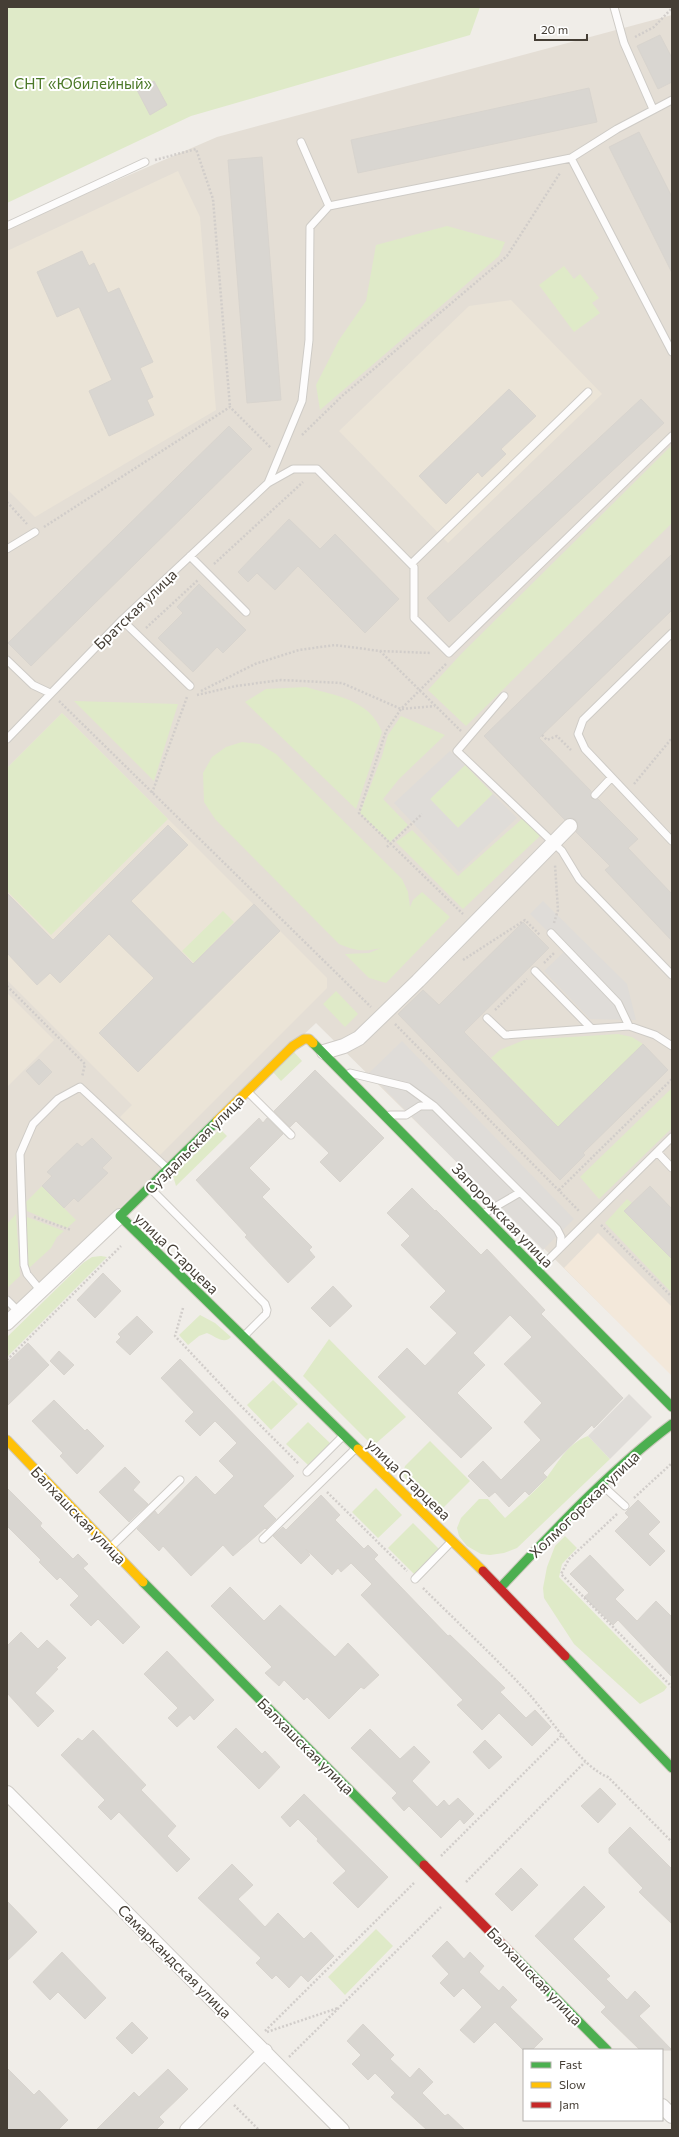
<svg xmlns="http://www.w3.org/2000/svg" width="679" height="2137" viewBox="0 0 679 2137" font-family="Commissioner,sans-serif">
  <style>
    .residential { fill: #e4ded5 }
    .commercial { fill: #f3e8da }
    .education { fill: #ebe4d7 }
    .green { fill: #dfeac8 }
    .parking { fill: #dfdcd8 }
    .building { fill: #d9d6d1; stroke: #d8d4ce }
    .lines { fill: none; stroke-linecap: round; stroke-linejoin: round }
    .lane-casing { stroke: #cecbc6; stroke-width: 9 }
    .street-casing { stroke: #cecbc6; stroke-width: 16 }
    .fast-casing { stroke: #cfcabf; stroke-width: 11 }
    .slow-casing { stroke: #cfcabf; stroke-width: 11 }
    .jam-casing { stroke: #cfcabf; stroke-width: 11 }
    .path { stroke: #d1cdca; stroke-width: 2.5; stroke-dasharray: 2 2; stroke-linecap: butt }
    .lane { stroke: #fdfcfc; stroke-width: 7 }
    .street { stroke: #fdfcfc; stroke-width: 14 }
    .fast { stroke: #4caf50; stroke-width: 9 }
    .slow { stroke: #ffc107; stroke-width: 9 }
    .jam { stroke: #c62828; stroke-width: 9 }
    .labels { text-anchor: middle; dominant-baseline: central; stroke-width: 4; stroke-linejoin: round; paint-order: stroke }
    .park-label { font-size: 15px; fill: #4b7827; stroke: #fff }
    .street-label { font-size: 15px; fill: #453e35; stroke: #fff }
  </style>
  <rect width="100%" height="100%" fill="#f0ede8"/>
  <path class="residential" d="M 672,15 L 672,1375 L 316,1023 L 7,1314 L 7,228 L 217,137 Z"/>
  <path class="commercial" d="M 598,1233 L 672,1307 L 672,1376 L 564,1268 Z"/>
  <path class="education" d="M 178,171 L 200,217 L 216,410 L 35,517 L 7,489 L 7,251 Z
    M 511,300 L 602,394 L 448,543 L 339,431 L 469,306 Z
    M 62,713 L 327,978 L 327,988 L 159,1156 L 120,1117 L 132,1105 L 7,980 L 7,768 Z
    M 7,993 L 54,1040 L 7,1087 Z"/>
  <path class="green" d="M 7,7 L 480,7 L 470,35 L 191,116 L 7,203 Z
    M 447,226 L 505,242 L 499,256 L 320,410 L 316,385 L 339,340 L 366,301 L 376,245 Z
    M 564,266 L 574,279 L 580,274 L 599,298 L 592,303 L 600,313 L 574,332 L 539,285 Z
    M 672,445 L 672,523 L 466,726 L 428,690 L 462,653 Z
    M 306,687 C 336,696 369,699 382,732 L 356,809 L 245,702 L 266,689 Z
    M 74,701 L 178,704 L 154,781 Z
    M 62,713 L 168,819 L 51,935 L 7,891 L 7,768 Z
    M 401,716 L 445,735 L 399,779 L 383,799 L 408,825 L 390,842 L 360,813 L 382,756 L 388,735 Z
    M 242,742 L 259,744 L 276,754 L 402,879 L 408,892 L 410,907 L 413,900 L 422,892 L 450,917 L 386,983 L 369,978 L 345,954 L 369,953 L 381,948 C 363,952 356,951 339,944 L 215,819 L 204,802 L 203,773 L 212,757 L 226,747 Z
    M 465,765 L 493,794 L 458,828 L 430,799 Z
    M 523,818 L 540,836 L 463,909 L 396,842 L 412,830 L 458,876 Z
    M 223,911 L 234,922 L 194,963 L 182,951 Z
    M 336,991 L 358,1014 L 345,1027 L 323,1004 Z
    M 618,1034 L 632,1037 L 643,1044 L 558,1127 L 491,1058 L 500,1050 L 524,1040 Z
    M 294,1052 L 302,1061 L 281,1081 L 273,1072 Z
    M 672,1088 L 672,1128 L 599,1199 L 580,1177 Z
    M 220,1129 L 227,1136 L 176,1186 L 173,1176 Z
    M 42,1186 L 76,1220 L 67,1228 L 27,1211 L 26,1202 Z
    M 627,1199 L 632,1203 L 625,1211 L 672,1259 L 672,1293 L 605,1223 Z
    M 16,1214 L 20,1276 L 7,1288 L 7,1224 Z
    M 27,1217 L 64,1231 L 57,1237 L 51,1248 L 29,1268 L 25,1252 Z
    M 101,1256 L 107,1257 L 7,1357 L 7,1337 L 83,1263 L 92,1257 Z
    M 200,1315 L 215,1323 L 231,1337 C 224,1345 215,1336 207,1333 L 199,1336 L 188,1345 L 179,1335 Z
    M 329,1339 L 406,1417 L 373,1446 L 303,1376 Z
    M 273,1380 L 298,1404 L 271,1430 L 247,1405 Z
    M 308,1422 L 330,1443 L 308,1465 L 286,1444 Z
    M 588,1436 L 610,1459 L 517,1548 L 504,1553 L 490,1555 L 481,1554 L 467,1546 L 459,1536 L 457,1528 L 461,1518 L 479,1499 L 488,1499 L 505,1518 C 519,1505 535,1492 547,1477 C 560,1460 567,1444 588,1436 Z
    M 430,1441 L 470,1481 L 439,1512 L 406,1480 L 403,1473 L 405,1466 Z
    M 376,1488 L 402,1515 L 378,1538 L 352,1512 Z
    M 413,1523 L 439,1549 L 414,1574 L 388,1548 Z
    M 565,1536 L 577,1548 L 562,1564 L 559,1577 L 667,1687 L 664,1691 L 640,1704 L 574,1644 L 544,1598 L 543,1588 L 547,1567 L 555,1546 Z
    M 376,1929 L 393,1946 L 345,1995 L 328,1977 Z"/>
  <path class="parking" d="M 450,751 L 465,765 L 430,799 L 458,828 L 493,794 L 517,818 L 459,872 L 394,803 Z
    M 543,901 L 627,984 L 636,1020 L 590,1019 L 544,971 L 566,950 L 530,914 Z
    M 402,1041 L 574,1219 L 543,1250 L 369,1073 Z
    M 629,1394 L 652,1417 L 610,1459 L 588,1436 Z"/>
  <path class="building" d="M 660,35 L 672,58 L 672,82 L 658,89 L 637,46 Z
    M 154,81 L 167,105 L 150,115 L 137,90 Z
    M 589,88 L 597,122 L 358,173 L 351,140 Z
    M 639,132 L 672,197 L 672,273 L 609,147 Z
    M 262,157 L 281,400 L 247,403 L 228,160 Z
    M 82,251 L 89,266 L 94,263 L 108,293 L 119,288 L 153,362 L 140,368 L 153,397 L 147,400 L 154,415 L 109,436 L 89,391 L 112,380 L 79,307 L 57,317 L 37,272 Z
    M 509,389 L 536,416 L 501,449 L 506,454 L 482,477 L 478,472 L 446,504 L 419,476 Z
    M 641,399 L 664,423 L 449,622 L 427,598 Z
    M 229,426 L 252,449 L 31,666 L 8,643 Z
    M 289,519 L 320,549 L 335,534 L 399,599 L 365,633 L 298,566 L 275,590 L 257,573 L 248,582 L 238,572 Z
    M 672,554 L 672,610 L 539,738 L 591,791 L 591,798 L 598,799 L 638,839 L 628,848 L 672,894 L 672,941 L 605,870 L 610,866 L 576,832 L 578,828 L 576,820 L 572,818 L 565,820 L 484,736 Z
    M 199,584 L 246,630 L 223,653 L 217,647 L 193,672 L 158,638 L 183,613 L 177,607 Z
    M 168,825 L 188,845 L 131,901 L 193,964 L 254,904 L 280,931 L 138,1072 L 99,1033 L 154,978 L 109,934 L 60,983 L 50,973 L 37,985 L 7,953 L 7,893 L 53,940 Z
    M 523,922 L 549,948 L 464,1032 L 558,1127 L 643,1044 L 668,1070 L 583,1153 L 585,1155 L 560,1180 L 398,1014 L 423,990 L 439,1005 Z
    M 39,1059 L 52,1072 L 39,1085 L 26,1071 Z
    M 315,1070 L 384,1138 L 340,1182 L 320,1162 L 329,1153 L 296,1121 L 290,1127 L 274,1111 Z
    M 259,1118 L 263,1123 L 267,1118 L 283,1134 L 249,1168 L 270,1189 L 262,1197 L 312,1247 L 309,1250 L 315,1257 L 288,1283 L 245,1237 L 247,1235 L 196,1180 Z
    M 92,1138 L 112,1158 L 102,1168 L 108,1173 L 78,1202 L 74,1198 L 64,1208 L 42,1186 L 52,1176 L 47,1172 L 77,1143 L 82,1147 Z
    M 650,1186 L 672,1209 L 672,1259 L 624,1211 Z
    M 412,1188 L 435,1211 L 436,1210 L 481,1255 L 487,1249 L 545,1310 L 541,1314 L 623,1398 L 594,1428 L 592,1425 L 543,1473 L 547,1477 L 529,1495 L 525,1491 L 509,1507 L 495,1492 L 489,1497 L 468,1476 L 483,1461 L 501,1480 L 541,1440 L 524,1422 L 542,1403 L 504,1364 L 532,1337 L 510,1315 L 473,1353 L 485,1365 L 457,1393 L 492,1428 L 461,1458 L 378,1377 L 407,1348 L 425,1366 L 457,1333 L 430,1307 L 446,1291 L 401,1245 L 410,1236 L 387,1213 Z
    M 103,1273 L 121,1291 L 95,1318 L 77,1300 Z
    M 333,1286 L 352,1306 L 330,1327 L 311,1308 Z
    M 137,1316 L 153,1332 L 130,1355 L 116,1342 L 121,1337 L 118,1334 Z
    M 28,1343 L 49,1365 L 7,1406 L 7,1363 Z
    M 59,1351 L 74,1365 L 64,1375 L 50,1361 Z
    M 180,1359 L 294,1476 L 263,1506 L 276,1519 L 266,1529 L 265,1528 L 233,1556 L 223,1545 L 191,1576 L 163,1546 L 159,1551 L 137,1529 L 155,1511 L 158,1515 L 196,1476 L 215,1495 L 234,1476 L 219,1461 L 237,1443 L 215,1421 L 200,1436 L 185,1421 L 194,1412 L 161,1378 Z
    M 54,1400 L 85,1431 L 87,1429 L 104,1446 L 77,1474 L 60,1456 L 63,1453 L 32,1421 Z
    M 125,1467 L 140,1482 L 133,1490 L 148,1504 L 129,1522 L 99,1492 Z
    M 7,1488 L 42,1523 L 40,1526 L 73,1559 L 78,1554 L 88,1564 L 83,1568 L 140,1627 L 123,1644 L 98,1619 L 91,1626 L 70,1605 L 79,1596 L 60,1577 L 57,1580 L 39,1562 L 41,1560 L 7,1526 Z
    M 321,1495 L 340,1515 L 335,1520 L 364,1549 L 368,1545 L 378,1555 L 374,1559 L 448,1636 L 450,1635 L 505,1688 L 500,1692 L 526,1718 L 535,1710 L 551,1727 L 532,1746 L 499,1713 L 482,1730 L 457,1705 L 463,1700 L 361,1595 L 372,1584 L 351,1563 L 341,1572 L 338,1568 L 332,1575 L 306,1549 L 310,1555 L 301,1564 L 273,1536 L 283,1527 L 286,1530 Z
    M 638,1500 L 660,1522 L 648,1534 L 665,1551 L 650,1566 L 615,1531 L 629,1517 L 625,1513 Z
    M 590,1555 L 624,1590 L 615,1599 L 637,1621 L 656,1601 L 672,1617 L 672,1677 L 618,1620 L 613,1625 L 584,1597 L 589,1593 L 570,1574 Z
    M 230,1587 L 264,1621 L 280,1605 L 335,1657 L 348,1643 L 379,1675 L 364,1689 L 361,1687 L 329,1719 L 307,1697 L 304,1700 L 284,1680 L 279,1686 L 265,1673 L 272,1667 L 211,1606 Z
    M 21,1632 L 38,1649 L 47,1640 L 66,1658 L 56,1668 L 58,1669 L 35,1693 L 54,1711 L 38,1727 L 7,1693 L 7,1646 Z
    M 167,1651 L 214,1700 L 194,1720 L 190,1715 L 177,1727 L 168,1718 L 178,1708 L 144,1674 Z
    M 236,1728 L 262,1754 L 265,1751 L 280,1767 L 259,1789 L 217,1747 Z
    M 370,1729 L 400,1759 L 414,1746 L 430,1762 L 412,1781 L 437,1807 L 444,1800 L 449,1806 L 458,1798 L 474,1814 L 464,1824 L 460,1819 L 441,1838 L 409,1806 L 404,1811 L 392,1798 L 397,1793 L 351,1748 Z
    M 93,1730 L 146,1785 L 141,1790 L 176,1826 L 167,1836 L 190,1859 L 177,1872 L 119,1812 L 111,1820 L 98,1807 L 105,1800 L 61,1755 L 78,1738 L 82,1741 Z
    M 485,1740 L 502,1757 L 489,1769 L 473,1752 Z
    M 600,1788 L 616,1804 L 598,1823 L 581,1806 Z
    M 304,1794 L 388,1877 L 358,1908 L 333,1883 L 346,1871 L 317,1841 L 318,1839 L 298,1819 L 290,1827 L 281,1817 Z
    M 630,1827 L 672,1869 L 672,1924 L 639,1892 L 643,1888 L 609,1853 L 609,1848 Z
    M 232,1864 L 253,1885 L 238,1899 L 265,1927 L 278,1913 L 304,1939 L 311,1932 L 334,1956 L 308,1982 L 301,1975 L 289,1988 L 276,1975 L 272,1979 L 256,1963 L 261,1958 L 198,1898 Z
    M 521,1868 L 538,1885 L 512,1911 L 495,1894 Z
    M 584,1886 L 605,1907 L 573,1939 L 610,1976 L 606,1979 L 627,2000 L 635,1991 L 650,2006 L 639,2016 L 672,2050 L 640,2050 L 601,2012 L 606,2007 L 535,1936 Z
    M 7,1901 L 37,1932 L 7,1961 Z
    M 447,1941 L 464,1959 L 470,1952 L 484,1966 L 479,1972 L 499,1991 L 503,1986 L 517,2000 L 510,2007 L 543,2039 L 532,2050 L 524,2051 L 495,2022 L 474,2043 L 460,2030 L 482,2007 L 463,1988 L 454,1997 L 440,1983 L 449,1974 L 432,1956 Z
    M 62,1952 L 106,1998 L 85,2019 L 58,1992 L 50,2000 L 33,1982 Z
    M 132,2022 L 148,2038 L 132,2054 L 116,2038 Z
    M 363,2024 L 394,2055 L 390,2059 L 410,2078 L 419,2068 L 433,2082 L 422,2093 L 445,2116 L 448,2114 L 465,2130 L 427,2130 L 391,2097 L 395,2093 L 375,2073 L 368,2080 L 352,2064 L 361,2055 L 347,2041 Z
    M 7,2068 L 34,2095 L 39,2090 L 68,2120 L 58,2130 L 7,2130 Z
    M 168,2069 L 188,2089 L 159,2117 L 164,2122 L 156,2130 L 96,2130 L 134,2092 L 139,2097 Z"/>
  <g class="lines">
    <defs>
      <path id="lane" d="M 614,7 L 624,43 L 653,109
        M 301,142 L 329,206
        M 571,158 L 672,352
        M 7,226 L 145,162
        M 268,483 L 302,401 L 309,340 L 310,227 L 329,206 L 571,158 L 617,129 L 672,100
        M 7,549 L 35,532
        M 190,556 L 246,612
        M 411,564 L 588,392
        M 122,620 L 190,686
        M 672,633 L 583,720 L 578,734 L 585,749 L 672,841
        M 7,660 L 33,685 L 50,693
        M 504,696 L 457,751 L 562,851 L 579,879 L 672,975
        M 7,739 L 122,620 L 268,483 L 293,469 L 317,469 L 414,567 L 414,618 L 449,653 L 672,436
        M 595,795 L 611,778
        M 551,933 L 618,1003 L 629,1026
        M 535,971 L 591,1028
        M 487,1018 L 505,1035 L 629,1026 L 655,1035 L 672,1046
        M 350,1073 L 408,1087 L 434,1106
        M 247,1091 L 291,1135
        M 390,1115 L 406,1115 L 420,1106 L 434,1106 L 557,1229 L 561,1237 L 560,1247
        M 657,1152 L 672,1168
        M 151,1189 L 265,1304 L 267,1310 L 266,1314 L 245,1335
        M 483,1214 L 519,1193
        M 539,1269 L 672,1137
        M 41,1291 L 27,1274 L 24,1265 L 20,1154 L 33,1124 L 58,1099 L 80,1087 L 167,1168
        M 7,1300 L 19,1312
        M 307,1472 L 342,1437
        M 603,1486 L 625,1506
        M 263,1539 L 355,1449
        M 111,1547 L 180,1480
        M 415,1579 L 451,1542"/>
      <path id="street" d="M 324,1052 L 344,1046 L 359,1038 L 418,981 L 570,826
        M 7,1323 L 120,1216
        M 7,1793 L 342,2130
        M 662,2106 L 672,2116
        M 187,2130 L 265,2051"/>
      <path id="fast" d="M 313,1043 L 672,1407
        M 217,1121 L 120,1216 L 358,1449
        M 143,1582 L 424,1865
        M 500,1588 C 554,1531 609,1471 672,1424
        M 565,1656 L 672,1768
        M 510,1952 L 607,2050"/>
      <path id="slow" d="M 217,1121 L 293,1046 L 304,1039 L 309,1039 L 313,1043
        M 7,1440 L 143,1582
        M 358,1449 L 483,1571"/>
      <path id="jam" d="M 483,1571 L 565,1656
        M 424,1865 L 510,1952"/>
    </defs>
    <use href="#lane" class="lane-casing"/>
    <use href="#street" class="street-casing"/>
    <use href="#fast" class="fast-casing"/>
    <use href="#slow" class="slow-casing"/>
    <use href="#jam" class="jam-casing"/>
    <path class="path" d="M 635,37 L 654,27 L 672,8
      M 155,160 L 196,149 L 213,199 L 230,407
      M 302,435 L 342,396 L 507,256 L 560,173
      M 7,502 L 27,524
      M 44,527 L 230,407 L 271,448
      M 214,564 L 303,482
      M 146,628 L 198,580
      M 380,651 L 461,731
      M 446,664 L 401,709 L 386,731 L 359,813 L 463,914
      M 201,691 L 255,664 L 299,650 L 335,645 L 380,651 L 431,653
      M 197,695 L 236,686 L 281,680 L 342,683 L 401,709 L 435,706
      M 59,701 L 371,1007
      M 542,735 L 547,740 L 557,736 L 571,750
      M 634,784 L 672,738
      M 152,793 L 187,697
      M 387,847 L 422,814
      M 554,923 L 558,910 L 555,865
      M 463,960 L 525,920 L 540,935
      M 544,963 L 555,952
      M 7,986 L 85,1064 L 82,1077
      M 495,1010 L 527,979
      M 395,1024 L 580,1212
      M 559,1190 L 672,1079
      M 34,1217 L 71,1230
      M 601,1225 L 672,1297
      M 183,1308 L 175,1336 L 238,1403 L 299,1464
      M 7,1360 L 121,1246
      M 327,1492 L 407,1571
      M 634,1498 L 672,1463
      M 617,1514 L 569,1559 L 561,1574 L 672,1687
      M 423,1588 C 458,1623 495,1657 529,1694 C 549,1716 582,1768 608,1777 L 672,1842
      M 441,1856 L 563,1734
      M 466,1882 L 585,1762
      M 265,2031 L 415,1882
      M 267,2032 L 338,2008
      M 289,2057 L 441,1907
      M 234,2105 L 259,2130"/>
    <use href="#lane" class="lane"/>
    <use href="#street" class="street"/>
    <use href="#fast" class="fast"/>
    <use href="#slow" class="slow"/>
    <use href="#jam" class="jam"/>
  </g>
  <g class="labels">
    <g class="park-label">
      <text x="83" y="83">СНТ «Юбилейный»</text>
    </g>
    <g class="street-label">
      <text transform="translate(135 609) rotate(-44)">Братская улица</text>
      <text transform="translate(194 1144) rotate(-45)">Суздальская улица</text>
      <text transform="translate(503 1215) rotate(46)">Запорожская улица</text>
      <text transform="translate(177 1253) rotate(44)">улица Старцева</text>
      <text transform="translate(409 1479) rotate(44)">улица Старцева</text>
      <text transform="translate(584 1504) rotate(-44)">Холмогорская улица</text>
      <text transform="translate(79 1515) rotate(46)">Балхашская улица</text>
      <text transform="translate(306 1746) rotate(45)">Балхашская улица</text>
      <text transform="translate(175 1961) rotate(45)">Самаркандская улица</text>
      <text transform="translate(535 1976) rotate(46)">Балхашская улица</text>
    </g>
  </g>
  <rect width="679" height="2137" fill="none" stroke="#453e35" stroke-width="16"/>
  <rect x="523" y="2049" width="140" height="72" fill="#ffffff" stroke="#b5b2ae"/>
  <rect x="531" y="2062" width="20" height="6" fill="#4caf50" stroke="#b5b2ae"/>
  <text x="559" y="2069" font-size="12" fill="#453e35">Fast</text>
  <rect x="531" y="2082" width="20" height="6" fill="#ffc107" stroke="#b5b2ae"/>
  <text x="559" y="2089" font-size="12" fill="#453e35">Slow</text>
  <rect x="531" y="2102" width="20" height="6" fill="#c62828" stroke="#b5b2ae"/>
  <text x="559" y="2109" font-size="12" fill="#453e35">Jam</text>
  <path d="M535 34v6h52v-6" fill="none" stroke="#453e35" stroke-width="2"/>
  <text x="541" y="34" font-size="12" fill="#453e35" stroke="#ffffff" stroke-width="3" paint-order="stroke">20 m</text>
</svg>
